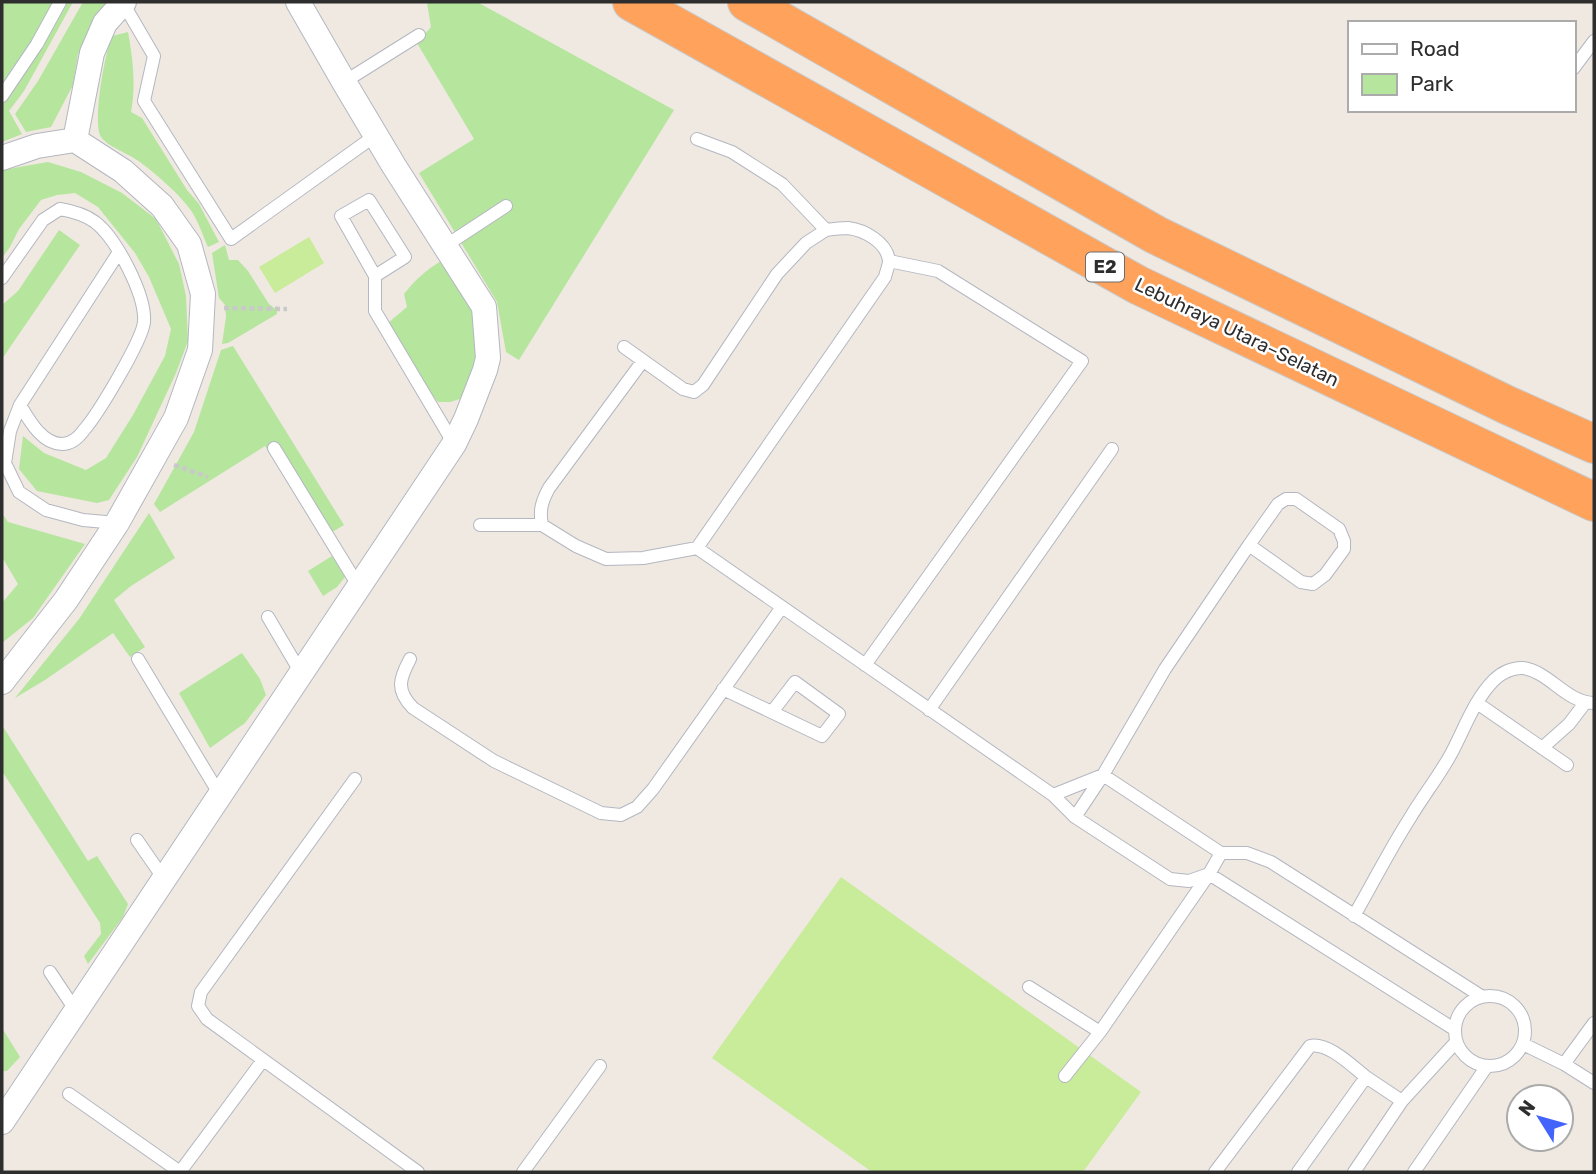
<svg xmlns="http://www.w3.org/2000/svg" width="1596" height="1174" viewBox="0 0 1596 1174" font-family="Rubik,sans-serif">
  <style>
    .green { fill: #b6e59e }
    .pitch { fill: #c9ec9a }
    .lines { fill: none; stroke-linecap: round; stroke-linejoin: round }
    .service-casing { stroke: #b4b7c1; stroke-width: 14 }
    .minor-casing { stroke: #b4b7c1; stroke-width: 26 }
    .motorway-casing { stroke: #c9c9c9; stroke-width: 40 }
    .path { stroke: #c9c9c9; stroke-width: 4.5; stroke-dasharray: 5 3.5; stroke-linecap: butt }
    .service { stroke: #fff; stroke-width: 12 }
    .minor { stroke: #fff; stroke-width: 24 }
    .motorway { stroke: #ffa35c; stroke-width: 38 }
    .labels { text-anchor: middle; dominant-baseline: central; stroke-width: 5; stroke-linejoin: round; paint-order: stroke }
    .shield { fill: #fff; stroke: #6d6d6d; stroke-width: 2 }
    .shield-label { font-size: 18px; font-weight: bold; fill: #2e2e2e }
    .street-label { font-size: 19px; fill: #2e2e2e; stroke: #fff }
  </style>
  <rect width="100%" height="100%" fill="#efe9e1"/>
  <path class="green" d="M 2,2 L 73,2 L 24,91 L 9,111 L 22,134 L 2,142 Z
    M 83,2 L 107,2 L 103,6 L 78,54 L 73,85 L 51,127 L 26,132 L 15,114 L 38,81 Z
    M 429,2 L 477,2 L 674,110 L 519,360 L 506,352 L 497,302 L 419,173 L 474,139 L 417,43 L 431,27 L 427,3 Z
    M 128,32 C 133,59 136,85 131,112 L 142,118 L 187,190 L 199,204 L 219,242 L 208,247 C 203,236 199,223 192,212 C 181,195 154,172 137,160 C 127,153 107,146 101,137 C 92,124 105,52 112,36 Z
    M 48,162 L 81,172 L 122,193 L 156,219 L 179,264 L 186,296 L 188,341 L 176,373 L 137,457 L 109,500 L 97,503 L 37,491 L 19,469 L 23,436 L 44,453 L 86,470 L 106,458 L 133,415 L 165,356 L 171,329 L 149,277 L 135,253 L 98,207 L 75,193 L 57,195 L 41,200 L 19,229 L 10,247 L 2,258 L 2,170 Z
    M 59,230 L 80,245 L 2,359 L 2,305 L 18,291 Z
    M 225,245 L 229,260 L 238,260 L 248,271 L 269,304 L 277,310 L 277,314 L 228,343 L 222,344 L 226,317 L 225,305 L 219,298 L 212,253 Z
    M 441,261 L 475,316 L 480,354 L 467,387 L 460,399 L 450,402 L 438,402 L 429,391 L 388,323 L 407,307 L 404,294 C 415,280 426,270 441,261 Z
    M 233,346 L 344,525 L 322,538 L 265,446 L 160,512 L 154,504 L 194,432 L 221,350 Z
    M 2,513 L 8,522 L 85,544 L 33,618 L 2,643 L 2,603 L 18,584 L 2,557 Z
    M 149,513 L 175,558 L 131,586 L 114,600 L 145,647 L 130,657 L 113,633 L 45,680 L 15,698 L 79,619 Z
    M 332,556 L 345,577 L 337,587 L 323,596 L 308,571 Z
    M 242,653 L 260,679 L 266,695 L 245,723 L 210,748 L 179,693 Z
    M 2,725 L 88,861 L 97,856 L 128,904 L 123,917 L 88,964 L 84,956 L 101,934 L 100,923 L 2,771 Z
    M 2,1028 L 20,1057 L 7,1071 L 2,1071 Z"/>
  <path class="pitch" d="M 309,237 L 324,263 L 275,293 L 259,267 Z
    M 841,877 L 1141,1092 L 1083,1172 L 872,1172 L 712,1058 Z"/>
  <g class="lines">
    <defs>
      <path id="service" d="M 123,3 L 154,56 L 144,101 L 231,239 L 376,135
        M 1573,69 L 1594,41
        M 344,82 L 419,35
        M 2,96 L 37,44 L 60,2
        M 445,246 L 506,206
        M 375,276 L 405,257 L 369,200 L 341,216 L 375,276 L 375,311 L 454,444
        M 2,278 L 43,220 L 60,209 C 72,211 84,214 95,222 C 116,238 146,295 144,322 C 142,341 98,414 84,430 C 79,437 71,444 62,444 C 42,444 29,420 20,405
        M 624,347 L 683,389 L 694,392 L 703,385 L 777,274 L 806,243 L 826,230
        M 274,448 L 359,587
        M 117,523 L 83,520 L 46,510 L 19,492 L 5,463 L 10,431 L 20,405 L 119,252
        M 480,525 L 542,525 L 576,546 L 606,559 L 643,558 L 697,548 L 885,277 C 886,272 889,265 889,261 C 887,242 864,230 848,228 C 840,228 833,229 826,230 L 782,184 L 732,152 L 697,139
        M 542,525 C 539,510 542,501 549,488 L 642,362
        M 697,548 L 1053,795 L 1075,817 L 1170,879 L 1189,881 L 1209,874 L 1454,1029
        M 268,617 L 301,673
        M 138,659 L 220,795
        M 410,659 C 400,678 395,690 413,708 L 494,761 L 601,813 L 621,815 L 637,807 L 653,789 L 782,607
        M 865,665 L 1082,361 L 938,271 L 889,261
        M 723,689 L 822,736 L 839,714 L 795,682 L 772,712
        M 1477,703 L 1567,765
        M 929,710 L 1112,449
        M 1542,748 L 1569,724 L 1585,703
        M 355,779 L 201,992 L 198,1006 L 207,1019 L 418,1172
        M 1053,795 L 1103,775 L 1221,853 L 1247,853 L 1271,862 L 1481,996
        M 1075,817 L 1103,775 L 1165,669 L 1249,545 L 1301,582 L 1313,584 L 1325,575 L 1344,549 L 1344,541 L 1339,529 L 1296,499 L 1286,499 L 1278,504 L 1249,545
        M 137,840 L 164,879
        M 1354,916 C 1373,883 1390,849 1410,818 C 1423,796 1439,776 1451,754 C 1464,730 1474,700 1494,680 C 1501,673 1513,667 1523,668 C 1550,672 1565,702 1594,703
        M 50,972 L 76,1011
        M 1029,987 L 1100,1032
        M1455 1031a35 35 0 1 1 70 0a35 35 0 1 1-70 0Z
        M 1523,1044 L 1564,1064 L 1594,1083
        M 1564,1064 L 1594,1023
        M 1065,1076 L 1100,1032 L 1209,874 L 1221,853
        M 69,1094 L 180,1172
        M 180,1172 L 263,1060
        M 523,1172 L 600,1066
        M 1215,1172 L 1310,1046 C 1328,1042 1352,1066 1366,1077
        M 1298,1172 L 1366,1077 L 1402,1101
        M 1354,1172 L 1402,1101 L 1456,1042
        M 1414,1172 L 1487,1066"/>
      <path id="minor" d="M 75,140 L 92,53 L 105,23 L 124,2
        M 2,158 L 37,146 L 75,140 L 123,171 L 162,206 L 189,244 L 203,294 L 200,350 L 176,418 L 117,523 L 66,600 L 2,682
        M 2,1122 L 454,444 L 466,419 L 485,370 L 488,358 L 484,307 L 394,166 L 344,82 L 298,2"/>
      <path id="motorway" d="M 632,2 L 1138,285 L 1594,502
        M 747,2 L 1156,235 L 1507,405 L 1594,444"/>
    </defs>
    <use href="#service" class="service-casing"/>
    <use href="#minor" class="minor-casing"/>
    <use href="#motorway" class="motorway-casing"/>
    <path class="path" d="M 224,308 L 287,309
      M 174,465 L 208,477"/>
    <use href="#service" class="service"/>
    <use href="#minor" class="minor"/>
    <use href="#motorway" class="motorway"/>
  </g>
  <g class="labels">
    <rect class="shield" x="1086" y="252.5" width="38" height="29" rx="5"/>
    <g class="shield-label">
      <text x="1105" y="267">E2</text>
    </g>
    <g class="street-label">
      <text transform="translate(1237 332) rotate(26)">Lebuhraya Utara–Selatan</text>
    </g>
  </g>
  <rect width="1596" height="1174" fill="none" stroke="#2e2e2e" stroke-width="7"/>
  <rect x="1348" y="21" width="228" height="91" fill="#ffffff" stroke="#ababab" stroke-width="2"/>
  <rect x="1362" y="44" width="35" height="10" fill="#ffffff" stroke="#ababab" stroke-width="2"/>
  <text x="1410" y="56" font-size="21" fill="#2e2e2e">Road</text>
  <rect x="1362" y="74" width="35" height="21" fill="#b6e59e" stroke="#ababab" stroke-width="2"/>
  <text x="1410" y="91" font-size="21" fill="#2e2e2e">Park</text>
  <g transform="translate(1540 1118) rotate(307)"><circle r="33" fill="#ffffff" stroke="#ababab" stroke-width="2"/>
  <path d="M0-5L12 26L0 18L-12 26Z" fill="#4264fb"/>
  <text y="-10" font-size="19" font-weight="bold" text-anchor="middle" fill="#2e2e2e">N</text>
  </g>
</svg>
